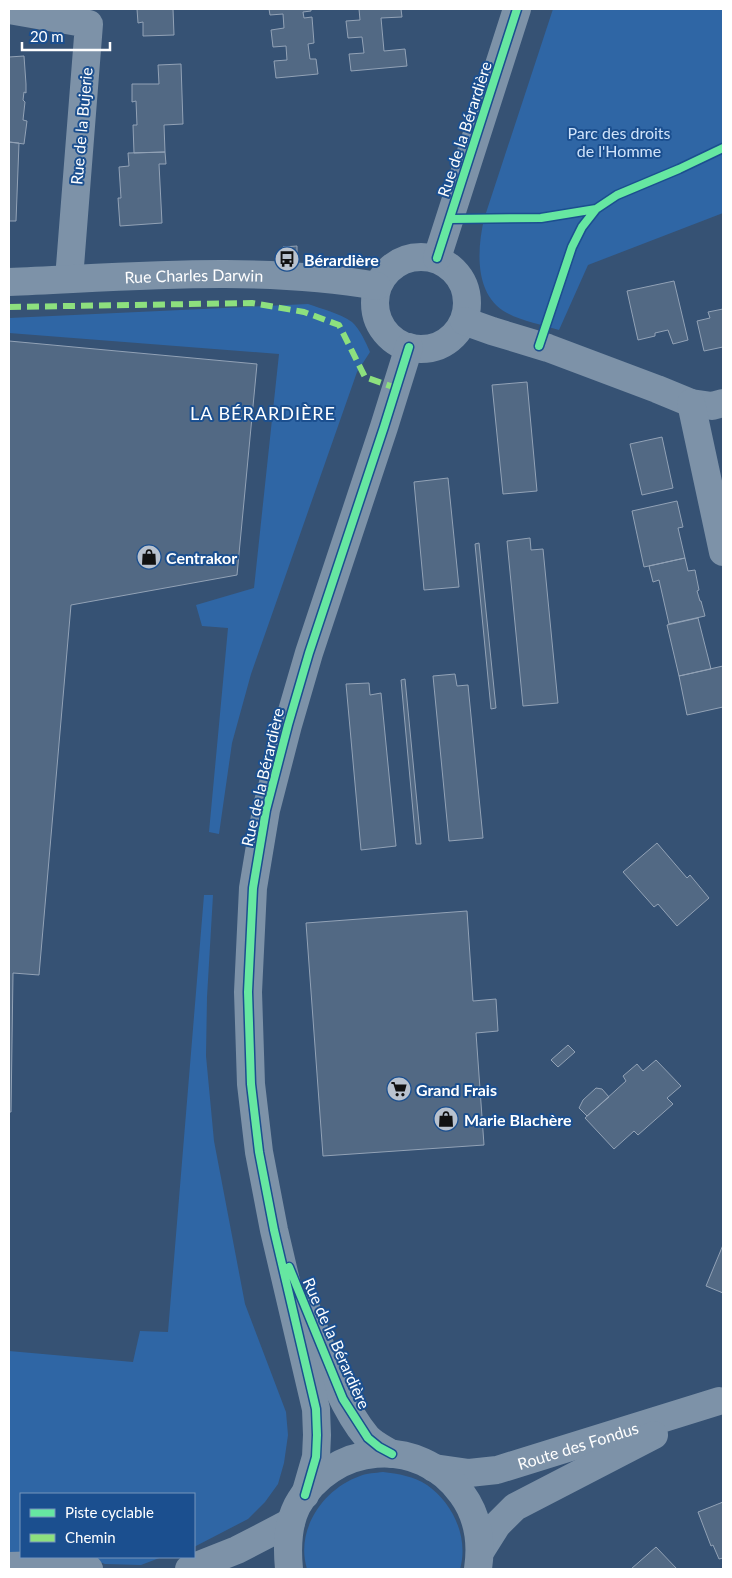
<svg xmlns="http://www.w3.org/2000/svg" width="732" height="1578" viewBox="0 0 732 1578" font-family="Lato,sans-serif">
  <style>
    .green { fill: #2f66a5 }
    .building { fill: #526984; stroke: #92a2b6 }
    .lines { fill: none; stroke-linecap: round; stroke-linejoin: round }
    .minor { stroke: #7d92a8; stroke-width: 28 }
    .quiet { stroke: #8de07e; stroke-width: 6; stroke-dasharray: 12 6; stroke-linecap: butt }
    .cycleway-casing { stroke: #1b4f8f; stroke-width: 11 }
    .cycleway { stroke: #66e7a1; stroke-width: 8 }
    .labels { text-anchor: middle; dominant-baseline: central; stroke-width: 4; stroke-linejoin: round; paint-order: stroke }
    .street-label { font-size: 16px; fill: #fff; stroke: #1b4f8f }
    .park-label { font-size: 16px; fill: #cfe3fa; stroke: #1b4f8f }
    .poi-label { font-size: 16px; font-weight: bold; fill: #fff; stroke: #1b4f8f; text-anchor: start }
    .neighbourhood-label { font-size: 18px; letter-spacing: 1px; fill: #fff; stroke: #1b4f8f }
  </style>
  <rect width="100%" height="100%" fill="#365274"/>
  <path class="green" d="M 553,9 L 723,9 L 723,213 L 588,265 L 559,330 C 543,325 521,321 507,313 C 474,295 477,250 484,219 Z
    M 308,304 C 322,309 339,313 352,322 C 360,329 366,343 370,352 L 357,372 L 251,674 L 232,743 L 219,834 L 209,832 L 228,628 L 202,626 L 196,605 L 254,588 L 279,354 L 9,333 L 9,318 Z
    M 204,895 L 213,895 L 207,997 L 206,1056 L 214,1141 L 245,1304 L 286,1412 L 288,1435 L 284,1463 L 278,1484 L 265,1502 L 248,1519 L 194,1547 L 194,1494 L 21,1494 L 21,1554 L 9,1554 L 9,1351 L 133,1362 L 140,1331 L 168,1332 Z
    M 383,1472 C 398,1474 414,1476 427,1485 C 453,1503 469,1538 460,1569 L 307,1569 C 295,1530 323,1489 360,1476 C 367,1473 375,1473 383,1472 Z
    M 86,1557 L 162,1557 L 141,1565 L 105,1564 Z"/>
  <path class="building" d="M 137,9 L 173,9 L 174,35 L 143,36 L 143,22 L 138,23 Z
    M 269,9 L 311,9 L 311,11 L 303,12 L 304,18 L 312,17 L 314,43 L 308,44 L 310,59 L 316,59 L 318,74 L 276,78 L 274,61 L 287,60 L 286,46 L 273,47 L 271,30 L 284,28 L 283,14 L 270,15 Z
    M 359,9 L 401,9 L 402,17 L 381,18 L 384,51 L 405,49 L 407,66 L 351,71 L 349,54 L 364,53 L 362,37 L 348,38 L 346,21 L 360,20 Z
    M 24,56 L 26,84 L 26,93 L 24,92 L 23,100 L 25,102 L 23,120 L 27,121 L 24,144 L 9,142 L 9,57 Z
    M 181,64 L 183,124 L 164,125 L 165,152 L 134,153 L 133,125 L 137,125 L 136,101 L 132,102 L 132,84 L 159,84 L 158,65 Z
    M 9,142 L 19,143 L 16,221 L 9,221 Z
    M 165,152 L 166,164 L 159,164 L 162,223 L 120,226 L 118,198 L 121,198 L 119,167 L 129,166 L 128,153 Z
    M 297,246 L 297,253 L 283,253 L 283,247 Z
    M 674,281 L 688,340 L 673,344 L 668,330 L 655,333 L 655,336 L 638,340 L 627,291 Z
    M 723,309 L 723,347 L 704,351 L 697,321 L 710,318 L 708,312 Z
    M 9,341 L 257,364 L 237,575 L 71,605 L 39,975 L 13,973 L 11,1112 L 9,1112 Z
    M 527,382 L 537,491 L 503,494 L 492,385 Z
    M 662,437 L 673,488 L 642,495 L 630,444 Z
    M 448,478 L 459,587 L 424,590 L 414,482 Z
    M 677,501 L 683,527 L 678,528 L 685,558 L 644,567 L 632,511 Z
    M 530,538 L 531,550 L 543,549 L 558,703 L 523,706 L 507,541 Z
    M 479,543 L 496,708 L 491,709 L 475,544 Z
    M 685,558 L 688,571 L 695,570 L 699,590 L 697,591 L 700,601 L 701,601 L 705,616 L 669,624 L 659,580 L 653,582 L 649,566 Z
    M 698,618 L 711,669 L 679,676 L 667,625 Z
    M 723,666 L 723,707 L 687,715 L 679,676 Z
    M 455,674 L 457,686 L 468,685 L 483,838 L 449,841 L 433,676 Z
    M 405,679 L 421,844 L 416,844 L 401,680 Z
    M 369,683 L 370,695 L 381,693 L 396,846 L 361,850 L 346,684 Z
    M 657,843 L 687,878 L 690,875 L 709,898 L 677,926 L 658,904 L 654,907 L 623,872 Z
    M 467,911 L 473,1001 L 496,999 L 498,1031 L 476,1033 L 484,1145 L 323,1156 L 306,923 Z
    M 568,1045 L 575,1052 L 558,1067 L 551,1060 Z
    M 656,1060 L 681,1086 L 667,1098 L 673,1104 L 638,1135 L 634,1131 L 614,1149 L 585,1118 L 626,1081 L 623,1076 L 637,1064 L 643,1071 Z
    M 596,1088 L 602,1089 L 609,1097 L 587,1116 L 579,1108 L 583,1100 Z
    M 723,1245 L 723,1293 L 706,1286 Z
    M 723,1502 L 723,1558 L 719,1559 L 713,1545 L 711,1546 L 698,1512 Z
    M 656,1547 L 677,1569 L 631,1569 Z"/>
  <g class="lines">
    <g class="minor">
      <path d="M 9,10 L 89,24 L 69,279"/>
      <circle cx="421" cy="303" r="46"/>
      <path d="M 437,258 L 517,9"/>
      <path id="s1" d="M 9,282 C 131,277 256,265 377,286"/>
      <path d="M 464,321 L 492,331 L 548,348 L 657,389 L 691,403 L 712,406 L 723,403"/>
      <path d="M 691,403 L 723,552"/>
      <path d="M 306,1308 C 322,1348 339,1404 367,1437 C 373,1444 384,1449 392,1454"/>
      <path id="s2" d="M 434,1468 L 469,1473 L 497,1470 L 719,1401"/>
      <path d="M 305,1495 L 316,1457 L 317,1435 L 316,1409 L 274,1230 L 259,1152 L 251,1084 L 248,992 L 253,888 L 266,810 L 288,725 L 309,653 L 384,427 L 409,347"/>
      <path d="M 480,1552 L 497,1525 L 515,1507 L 654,1435"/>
      <path d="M 9,1566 L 72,1564 L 89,1569"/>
      <path d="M 189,1569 L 237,1550 L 291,1522"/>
      <path d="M 289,1569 C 287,1548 287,1526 297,1506 C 331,1443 419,1434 462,1494 C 478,1516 482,1542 478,1569"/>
    </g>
    <path class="quiet" d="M 9,307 L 252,303 L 304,312 L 339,325 L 365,377 L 396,388"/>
    <defs>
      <path id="cycleway" d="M 450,219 L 541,218 L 596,209 L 617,195 L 679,169 L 723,148
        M 437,258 L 517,9
        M 539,346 L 572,247 L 582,227 L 596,209
        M 289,1267 L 343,1399 L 368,1438 L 379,1447 L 392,1454
        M 305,1495 L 316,1457 L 317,1435 L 316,1409 L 274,1230 L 259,1152 L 251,1084 L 248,992 L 253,888 L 266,810 L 288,725 L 309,653 L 384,427 L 409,347"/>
    </defs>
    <use href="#cycleway" class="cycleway-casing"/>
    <use href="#cycleway" class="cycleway"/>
  </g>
  <defs>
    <symbol id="bus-disc" viewBox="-11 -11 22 22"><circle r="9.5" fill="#b9c2ce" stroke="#1b4f8f"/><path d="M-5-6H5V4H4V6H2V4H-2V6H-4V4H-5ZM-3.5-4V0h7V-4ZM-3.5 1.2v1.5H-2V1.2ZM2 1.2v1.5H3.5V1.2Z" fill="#111"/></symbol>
    <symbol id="shop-disc" viewBox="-11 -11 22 22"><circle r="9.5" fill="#b9c2ce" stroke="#1b4f8f"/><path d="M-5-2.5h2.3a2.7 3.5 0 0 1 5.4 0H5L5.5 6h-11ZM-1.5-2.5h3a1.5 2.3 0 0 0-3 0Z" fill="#111"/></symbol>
    <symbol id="supermarket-disc" viewBox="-11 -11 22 22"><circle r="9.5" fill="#b9c2ce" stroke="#1b4f8f"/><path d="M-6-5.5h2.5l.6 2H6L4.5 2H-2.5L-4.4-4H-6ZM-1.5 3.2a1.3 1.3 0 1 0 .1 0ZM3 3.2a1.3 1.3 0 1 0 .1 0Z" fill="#111"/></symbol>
  </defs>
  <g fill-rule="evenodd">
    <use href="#bus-disc" x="273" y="245" width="28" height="28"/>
    <use href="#shop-disc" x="135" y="543" width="28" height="28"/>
    <use href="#supermarket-disc" x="385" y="1075" width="28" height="28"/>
    <use href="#shop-disc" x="432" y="1105" width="28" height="28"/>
  </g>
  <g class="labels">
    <g class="street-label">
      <text transform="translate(81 126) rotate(-85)">Rue de la Bujerie</text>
      <text transform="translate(464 129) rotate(-72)">Rue de la Bérardière</text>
      <text stroke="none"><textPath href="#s1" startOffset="185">Rue Charles Darwin</textPath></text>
      <text transform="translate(262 777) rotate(-77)">Rue de la Bérardière</text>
      <text transform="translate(337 1343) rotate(66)">Rue de la Bérardière</text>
      <text stroke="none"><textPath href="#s2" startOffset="148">Route des Fondus</textPath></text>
    </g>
    <g class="park-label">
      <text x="619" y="132">Parc des droits<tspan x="619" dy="18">de l'Homme</tspan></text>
    </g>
    <g class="poi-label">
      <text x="304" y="259">Bérardière</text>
      <text x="166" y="557">Centrakor</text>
      <text x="416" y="1089">Grand Frais</text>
      <text x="464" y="1119">Marie Blachère</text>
    </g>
    <g class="neighbourhood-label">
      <text x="263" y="413">LA BÉRARDIÈRE</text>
    </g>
  </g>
  <rect width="732" height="1578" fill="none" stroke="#ffffff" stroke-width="20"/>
  <rect x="20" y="1493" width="175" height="65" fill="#1b4f8f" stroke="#7695bc"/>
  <rect x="30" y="1509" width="25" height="8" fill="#66e7a1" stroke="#7695bc"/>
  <text x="65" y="1518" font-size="15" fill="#ffffff">Piste cyclable</text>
  <rect x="30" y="1534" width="25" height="8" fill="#8de07e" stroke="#7695bc"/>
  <text x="65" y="1543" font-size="15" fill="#ffffff">Chemin</text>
  <path d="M22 42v8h88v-8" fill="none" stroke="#ffffff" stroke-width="2.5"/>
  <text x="30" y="42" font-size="15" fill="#ffffff" stroke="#1b4f8f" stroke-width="4" paint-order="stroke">20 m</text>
</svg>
